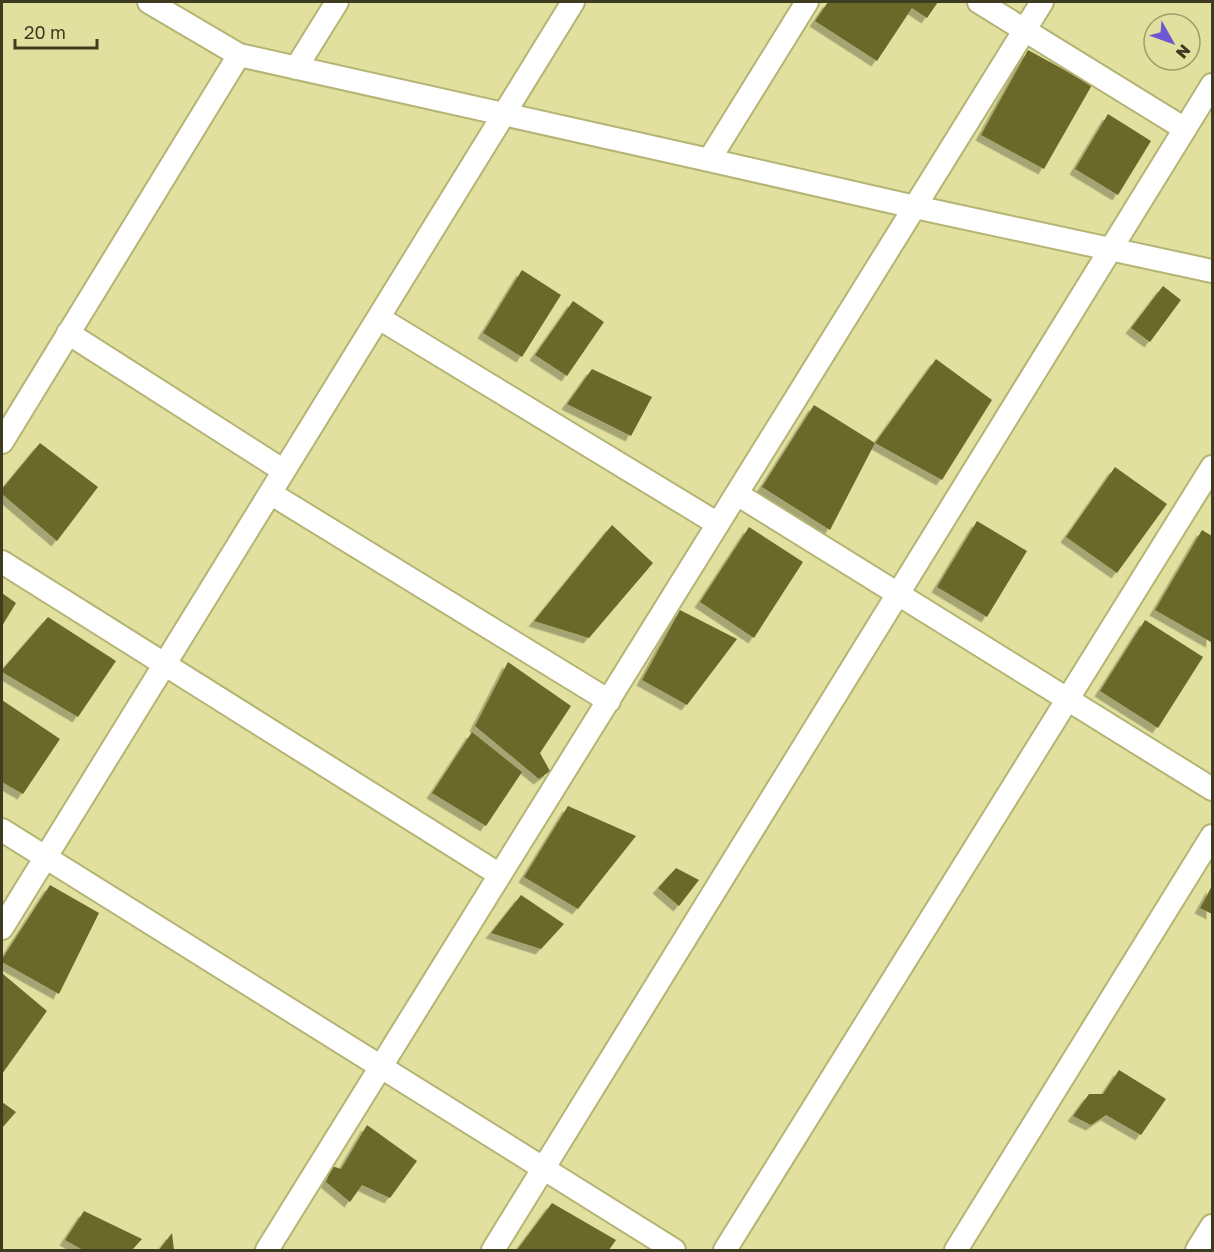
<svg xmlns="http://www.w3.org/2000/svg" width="1214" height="1252" viewBox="0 0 1214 1252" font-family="'Golos Text',sans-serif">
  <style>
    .building { fill: #6b692a; filter: url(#shadow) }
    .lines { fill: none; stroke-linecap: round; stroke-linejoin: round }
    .street-casing { stroke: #b5b474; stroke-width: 26 }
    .street { stroke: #fff; stroke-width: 22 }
  </style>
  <defs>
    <filter id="shadow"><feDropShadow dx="-5.5" dy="5.5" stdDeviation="0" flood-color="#0004"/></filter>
  </defs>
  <rect width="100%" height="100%" fill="#e1e09e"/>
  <path class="building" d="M 828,2 L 938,2 L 927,18 L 912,8 L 877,61 L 815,21 Z
    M 1028,50 L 1092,85 L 1044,169 L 981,135 Z
    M 1108,114 L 1151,141 L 1118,195 L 1075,169 Z
    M 522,270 L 561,295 L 522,357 L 483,333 Z
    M 1163,286 L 1181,300 L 1150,342 L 1131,328 Z
    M 573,301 L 604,322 L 567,376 L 535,355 Z
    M 936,359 L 992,400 L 942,480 L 875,443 Z
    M 592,369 L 652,397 L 631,436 L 567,404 Z
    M 814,405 L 875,443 L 830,530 L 762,487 Z
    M 40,443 L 98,487 L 57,541 L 2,494 L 2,489 Z
    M 1115,467 L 1167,504 L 1117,573 L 1066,537 Z
    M 977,521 L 1027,551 L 987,617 L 937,587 Z
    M 612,525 L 653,563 L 589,638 L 534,621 Z
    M 749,527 L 803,562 L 754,638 L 700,602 Z
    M 1202,530 L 1212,536 L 1212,639 L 1211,642 L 1155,610 Z
    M 2,593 L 16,603 L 2,626 Z
    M 680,610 L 737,639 L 687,705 L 642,680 Z
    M 48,617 L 116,661 L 78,717 L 2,672 L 2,670 Z
    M 1145,620 L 1203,657 L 1158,728 L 1100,691 Z
    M 508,662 L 571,706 L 540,753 L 550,771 L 539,779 L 475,726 Z
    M 2,700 L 60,739 L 23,794 L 2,782 Z
    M 472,732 L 522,772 L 486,826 L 432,793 Z
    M 568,806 L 636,836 L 578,909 L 524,877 Z
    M 676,868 L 699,880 L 679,906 L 658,888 Z
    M 50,885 L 99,913 L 59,994 L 2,962 L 2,959 Z
    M 1212,886 L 1212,914 L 1200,908 Z
    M 521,895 L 564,924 L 541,949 L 491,933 Z
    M 3,974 L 47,1011 L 2,1074 L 2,975 Z
    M 1119,1070 L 1166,1099 L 1141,1135 L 1106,1115 L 1091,1125 L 1073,1116 L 1089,1094 L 1103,1094 Z
    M 2,1102 L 16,1112 L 2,1128 Z
    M 367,1125 L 417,1161 L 390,1198 L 362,1185 L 350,1202 L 326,1182 L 332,1166 L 341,1169 Z
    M 552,1203 L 616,1240 L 609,1250 L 517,1250 Z
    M 84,1211 L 142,1239 L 132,1250 L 83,1250 L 65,1240 Z
    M 172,1233 L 174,1250 L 159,1250 Z"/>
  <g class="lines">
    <defs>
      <path id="street" d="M 149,2 L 239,55 L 709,160 L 915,207 L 1212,271
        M 979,2 L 1185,129
        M 296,68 L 337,2
        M 709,160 L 807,2
        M 379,318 L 718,524
        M 68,333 L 284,471
        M 2,442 L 239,55
        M 270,493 L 609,701
        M 737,494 L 1212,789
        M 2,562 L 500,875
        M 2,830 L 674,1250
        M 2,928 L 573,2
        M 267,1250 L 1042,2
        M 493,1250 L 1212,85
        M 725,1250 L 1212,467
        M 956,1250 L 1212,836
        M 1197,1250 L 1212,1226"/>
    </defs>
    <use href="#street" class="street-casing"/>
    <use href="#street" class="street"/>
  </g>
  <rect width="1214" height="1252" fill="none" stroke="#3d3c21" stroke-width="6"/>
  <g transform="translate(1172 42) rotate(130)"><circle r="28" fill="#e1e09e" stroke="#9f9e6c" stroke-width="1.5"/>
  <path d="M0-4.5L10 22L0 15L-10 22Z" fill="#6e58d1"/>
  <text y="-9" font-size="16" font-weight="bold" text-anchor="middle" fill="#3d3c21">N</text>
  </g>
  <path d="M15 39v9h82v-9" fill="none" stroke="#3d3c21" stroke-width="3"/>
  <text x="24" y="39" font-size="18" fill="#3d3c21" stroke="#e1e09e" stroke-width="4.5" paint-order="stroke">20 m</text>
</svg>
